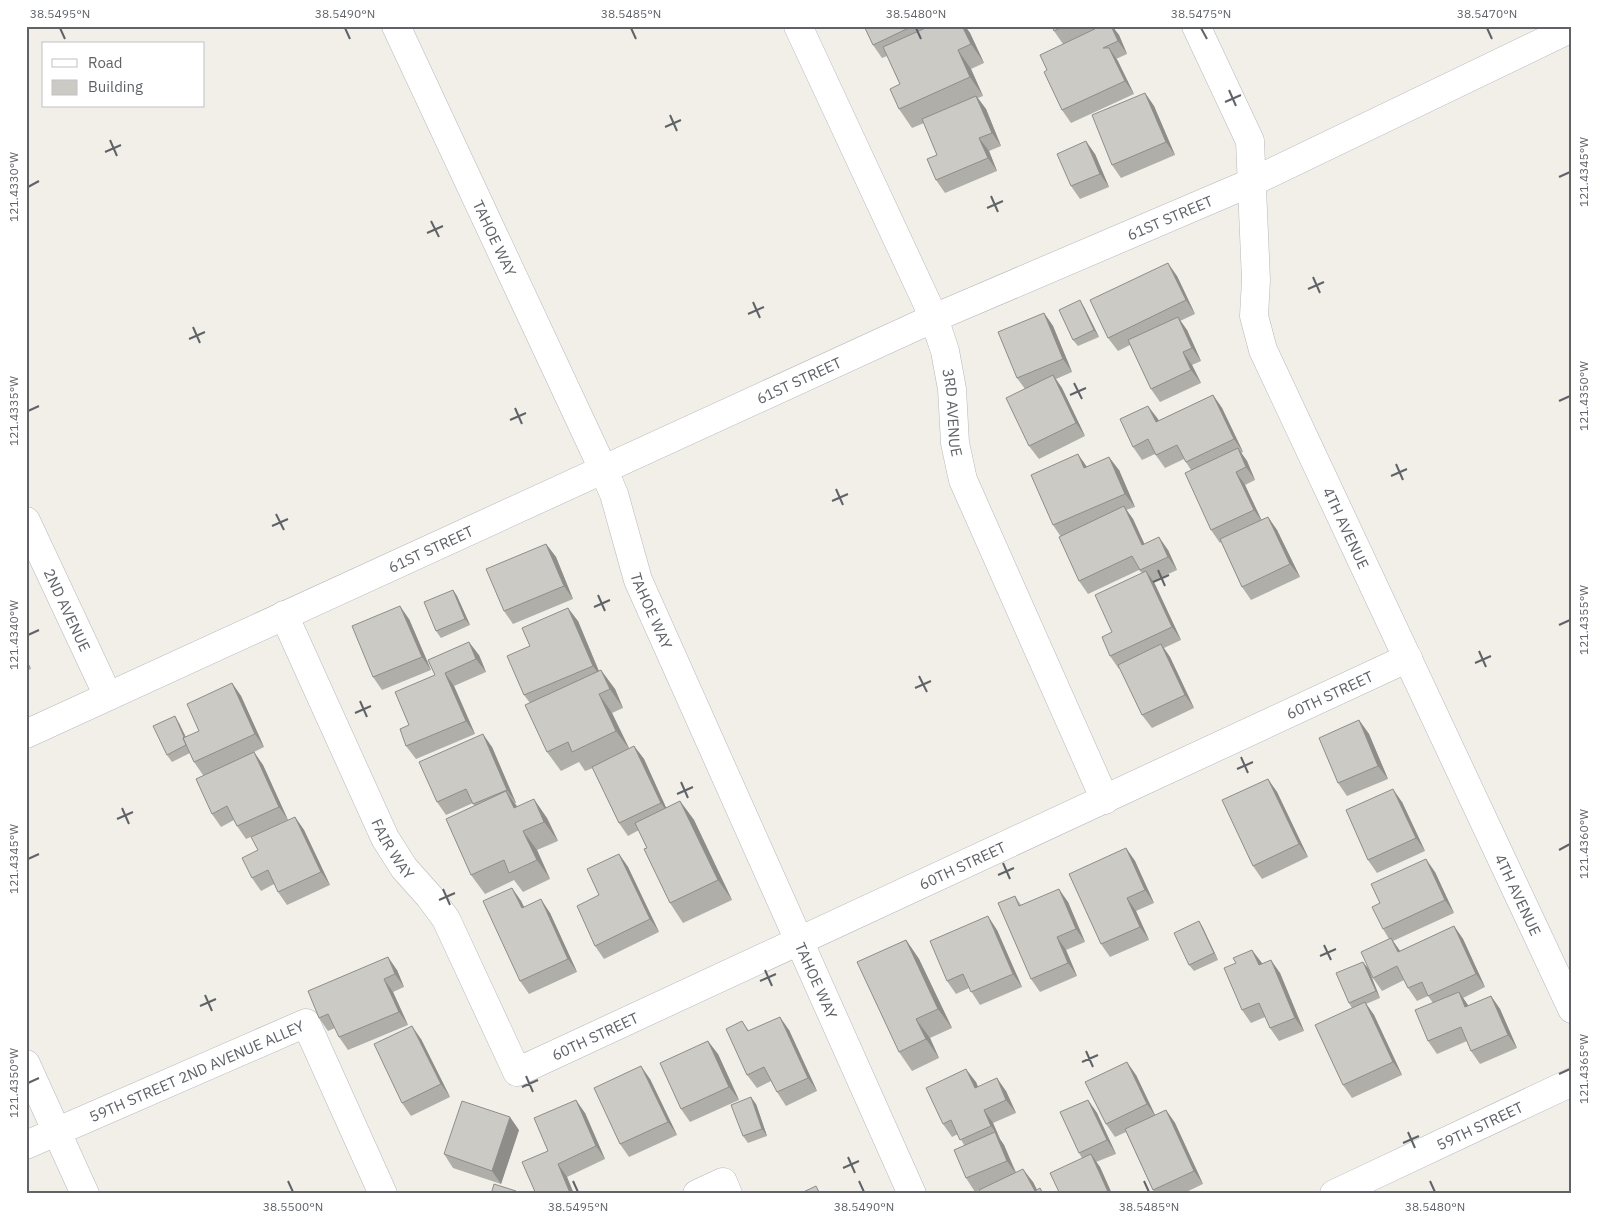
<svg xmlns="http://www.w3.org/2000/svg" width="1598" height="1220" viewBox="0 0 1598 1220" font-family="'IBM Plex Sans',sans-serif">
  <style>
    .lines { fill: none; stroke-linecap: round; stroke-linejoin: round }
    .minor-casing { stroke: #b5b8bc; stroke-width: 29 }
    .minor { stroke: #fff; stroke-width: 28 }
    .wall { fill: #afaea9 }
    .shaded-wall { fill: #8f8d8a }
    .building { fill: #cccac5; stroke: #8f8d8a }
    .ticks { fill: none; stroke: #5f6368; stroke-width: 2 }
    .labels { text-anchor: middle; dominant-baseline: central; stroke-width: 5; stroke-linejoin: round; paint-order: stroke }
    .street-label { font-size: 15px; fill: #5f6368; stroke: #fff }
    .neatline { fill: none; stroke: #5f6368; stroke-width: 2 }
    .ticks-label { font-size: 12px; text-anchor: middle; fill: #5f6368 }
  </style>
  <rect width="100%" height="100%" fill="#f1efe8"/>
  <g class="lines">
    <defs>
      <g id="minor">
        <path id="s1" d="M 396,26 L 603,469 L 614,494 L 638,580 L 912,1194"/>
        <path id="s2" d="M 798,26 L 934,318 L 945,351 L 952,389 L 955,443 L 963,480 L 1105,800"/>
        <path id="s3" d="M 1196,26 L 1250,141 L 1256,280 L 1254,316 L 1263,350 L 1572,1009"/>
        <path id="s4" d="M 26,521 L 108,696"/>
        <path id="s5" d="M 284,615 L 385,838 L 404,868 L 429,896 L 446,919 L 517,1072 L 1408,658"/>
        <path id="s6" d="M 26,734 L 934,318 L 1250,183 L 1572,28"/>
        <path d="M 26,1064 L 85,1194"/>
        <path id="s7" d="M 26,1145 L 306,1023 L 383,1194"/>
        <path d="M 697,1194 L 723,1182 L 728,1194"/>
        <path id="s8" d="M 1334,1194 L 1572,1082"/>
      </g>
    </defs>
    <use href="#minor" class="minor-casing"/>
    <use href="#minor" class="minor"/>
  </g>
  <path class="wall" d="M 864,26 L 965,26 L 970,33 L 984,63 L 971,69 L 983,96 L 978,98 L 986,109 L 1001,146 L 989,151 L 997,171 L 945,193 L 936,180 L 937,155 L 924,123 L 912,128 L 899,109 L 900,84 L 887,56 L 882,58 L 873,45 Z
    M 1052,26 L 1112,26 L 1119,35 L 1127,54 L 1116,59 L 1134,94 L 1071,123 L 1062,110 L 1047,70 L 1063,44 L 1054,31 Z
    M 1145,93 L 1154,106 L 1175,155 L 1121,178 L 1112,165 Z
    M 1095,154 L 1109,187 L 1080,199 L 1071,186 Z
    M 1177,276 L 1195,314 L 1180,321 L 1187,330 L 1201,361 L 1192,365 L 1201,383 L 1160,402 L 1151,389 L 1130,345 L 1118,351 L 1108,338 Z
    M 1084,307 L 1099,337 L 1078,346 L 1073,340 Z
    M 1044,313 L 1053,326 L 1072,372 L 1056,379 L 1062,388 L 1085,436 L 1039,459 L 1029,446 L 1025,389 L 1017,378 Z
    M 1213,395 L 1222,408 L 1243,452 L 1241,453 L 1247,461 L 1255,480 L 1245,485 L 1261,520 L 1268,517 L 1277,530 L 1300,577 L 1251,600 L 1242,587 L 1221,542 L 1220,543 L 1211,530 L 1191,470 L 1184,459 L 1165,468 L 1155,454 L 1142,460 L 1133,447 L 1158,419 L 1158,421 Z
    M 1087,466 L 1119,470 L 1135,507 L 1126,510 L 1133,519 L 1144,544 L 1168,550 L 1177,570 L 1153,581 L 1181,640 L 1164,648 L 1170,657 L 1194,708 L 1152,728 L 1142,715 L 1120,668 L 1119,669 L 1110,656 L 1112,632 L 1142,573 L 1139,570 L 1088,594 L 1079,581 L 1061,537 L 1053,525 Z
    M 546,544 L 556,557 L 573,599 L 513,624 L 504,611 Z
    M 453,590 L 457,596 L 470,625 L 441,638 L 436,631 Z
    M 409,619 L 431,670 L 382,690 L 373,677 Z
    M 578,621 L 599,671 L 615,689 L 623,708 L 612,713 L 629,749 L 634,746 L 644,759 L 666,808 L 680,801 L 694,820 L 732,900 L 683,923 L 670,903 L 647,848 L 639,830 L 628,836 L 619,823 L 593,768 L 585,771 L 579,762 L 561,771 L 547,752 L 530,703 L 524,695 L 530,646 Z
    M 479,655 L 486,672 L 454,686 L 475,734 L 416,759 L 406,746 L 409,725 L 435,675 Z
    M 26,658 L 31,669 L 26,671 Z
    M 232,683 L 241,696 L 264,747 L 254,752 L 263,765 L 288,820 L 246,839 L 237,826 L 234,820 L 221,827 L 212,814 L 203,775 L 194,762 L 190,753 L 172,762 L 167,755 L 179,723 L 186,737 L 199,731 Z
    M 1359,720 L 1369,734 L 1388,779 L 1347,796 L 1338,783 Z
    M 492,747 L 516,803 L 515,803 L 517,806 L 547,818 L 558,841 L 537,850 L 550,879 L 523,892 L 514,880 L 485,894 L 471,875 L 474,806 L 473,803 L 446,815 L 437,802 Z
    M 1268,779 L 1277,792 L 1308,857 L 1262,879 L 1253,866 Z
    M 1402,802 L 1425,851 L 1377,873 L 1368,860 Z
    M 295,817 L 304,830 L 330,885 L 287,905 L 278,892 L 274,884 L 261,891 L 252,878 L 258,850 Z
    M 1126,848 L 1135,861 L 1154,903 L 1136,911 L 1149,940 L 1110,957 L 1101,944 Z
    M 619,854 L 628,867 L 659,932 L 604,959 L 595,946 L 599,895 Z
    M 1435,872 L 1454,913 L 1393,941 L 1400,951 L 1454,926 L 1463,939 L 1485,987 L 1463,998 L 1468,1006 L 1491,996 L 1500,1009 L 1517,1048 L 1480,1064 L 1471,1051 L 1467,1041 L 1437,1054 L 1428,1041 L 1433,1003 L 1428,996 L 1417,1001 L 1408,988 L 1404,980 L 1382,991 L 1373,978 L 1389,939 L 1383,929 Z
    M 512,888 L 521,901 L 524,907 L 550,913 L 577,972 L 529,994 L 520,981 Z
    M 1015,896 L 1021,905 L 1068,902 L 1085,942 L 1066,950 L 1077,976 L 1040,992 L 1031,979 Z
    M 1199,921 L 1203,928 L 1218,960 L 1194,971 L 1189,965 Z
    M 997,930 L 1022,987 L 980,1005 L 969,988 L 956,994 L 947,981 Z
    M 906,940 L 919,959 L 952,1028 L 930,1038 L 939,1058 L 912,1071 L 899,1052 Z
    M 1262,964 L 1280,973 L 1304,1031 L 1279,1041 L 1270,1028 L 1265,1017 L 1251,1023 L 1242,1010 Z
    M 1368,968 L 1380,998 L 1366,1004 L 1374,1015 L 1402,1075 L 1352,1098 L 1343,1085 L 1352,1008 L 1349,1003 Z
    M 397,970 L 404,987 L 393,992 L 408,1025 L 348,1050 L 339,1037 L 335,1028 L 328,1031 L 319,1018 Z
    M 742,1021 L 749,1031 L 789,1030 L 817,1091 L 786,1106 L 777,1092 L 771,1081 L 757,1088 L 747,1075 Z
    M 421,1039 L 450,1097 L 411,1116 L 402,1103 Z
    M 718,1054 L 739,1100 L 690,1122 L 681,1109 Z
    M 1136,1075 L 1155,1115 L 1166,1110 L 1175,1123 L 1203,1184 L 1182,1194 L 1156,1194 L 1153,1190 L 1126,1132 L 1115,1137 L 1106,1124 Z
    M 650,1079 L 677,1135 L 629,1157 L 620,1144 Z
    M 976,1082 L 978,1087 L 1006,1091 L 1016,1113 L 993,1123 L 1000,1139 L 1004,1145 L 1016,1172 L 1033,1182 L 1037,1190 L 1040,1188 L 1044,1194 L 981,1194 L 986,1187 L 975,1192 L 966,1178 L 964,1145 L 958,1134 L 952,1137 L 943,1124 Z
    M 1088,1100 L 1097,1113 L 1116,1154 L 1096,1162 L 1100,1167 L 1112,1194 L 1060,1194 L 1082,1158 L 1079,1153 Z
    M 756,1104 L 767,1136 L 748,1143 L 743,1136 Z
    M 585,1113 L 605,1159 L 567,1177 L 574,1194 L 536,1194 L 548,1151 Z
    M 519,1130 L 501,1184 L 453,1168 L 444,1154 Z"/>
  <path class="shaded-wall" d="M 962,26 L 965,26 L 970,33 L 984,63 L 971,44 Z
    M 1111,26 L 1112,26 L 1119,35 L 1127,54 L 1118,41 Z
    M 1109,48 L 1118,61 L 1134,94 L 1125,81 Z
    M 958,50 L 971,69 L 983,96 L 970,77 Z
    M 1145,93 L 1154,106 L 1175,155 L 1166,142 Z
    M 976,96 L 986,109 L 1001,146 L 992,133 Z
    M 979,138 L 989,151 L 997,171 L 988,158 Z
    M 1086,141 L 1095,154 L 1109,187 L 1100,174 Z
    M 1168,263 L 1177,276 L 1195,314 L 1186,300 Z
    M 1080,300 L 1084,307 L 1099,337 L 1094,330 Z
    M 1044,313 L 1053,326 L 1072,372 L 1063,359 Z
    M 1178,317 L 1187,330 L 1201,361 L 1192,348 Z
    M 1183,352 L 1192,365 L 1201,383 L 1191,370 Z
    M 1053,375 L 1062,388 L 1085,436 L 1076,423 Z
    M 1213,395 L 1222,408 L 1243,452 L 1234,439 Z
    M 1148,406 L 1158,419 L 1165,435 L 1156,422 Z
    M 1238,448 L 1247,461 L 1255,480 L 1246,467 Z
    M 1078,454 L 1087,467 L 1084,468 Z
    M 1109,457 L 1119,470 L 1135,507 L 1125,494 Z
    M 1236,472 L 1245,485 L 1263,523 L 1254,510 Z
    M 1124,506 L 1133,519 L 1151,558 L 1142,545 Z
    M 1268,517 L 1277,530 L 1300,577 L 1290,564 Z
    M 1159,537 L 1168,550 L 1177,570 L 1168,557 Z
    M 546,544 L 556,557 L 573,599 L 564,586 Z
    M 1146,571 L 1155,584 L 1181,640 L 1172,627 Z
    M 453,590 L 457,596 L 470,625 L 465,619 Z
    M 400,606 L 409,619 L 431,670 L 422,657 Z
    M 568,608 L 578,621 L 602,679 L 593,666 Z
    M 469,642 L 479,655 L 486,672 L 476,659 Z
    M 1161,644 L 1170,657 L 1194,708 L 1185,695 Z
    M 26,658 L 31,669 L 26,662 Z
    M 601,670 L 615,689 L 623,708 L 610,689 Z
    M 445,673 L 454,686 L 475,734 L 466,721 Z
    M 232,683 L 241,696 L 264,747 L 255,734 Z
    M 599,694 L 612,713 L 630,750 L 616,731 Z
    M 175,716 L 179,723 L 192,751 L 188,745 Z
    M 1359,720 L 1369,734 L 1388,779 L 1378,766 Z
    M 483,734 L 492,747 L 516,803 L 507,790 Z
    M 634,746 L 644,759 L 670,816 L 661,803 Z
    M 254,752 L 263,765 L 288,820 L 279,807 Z
    M 1268,779 L 1277,792 L 1308,857 L 1299,844 Z
    M 1393,789 L 1402,802 L 1425,851 L 1416,838 Z
    M 506,791 L 519,810 L 514,808 Z
    M 534,799 L 547,818 L 558,841 L 544,822 Z
    M 680,801 L 694,820 L 732,900 L 718,880 Z
    M 295,817 L 304,830 L 330,885 L 321,872 Z
    M 523,831 L 537,850 L 550,879 L 537,860 Z
    M 1126,848 L 1135,861 L 1154,903 L 1145,890 Z
    M 619,854 L 628,867 L 659,932 L 650,919 Z
    M 1426,859 L 1435,872 L 1454,913 L 1445,900 Z
    M 512,888 L 521,901 L 531,921 L 522,908 Z
    M 1059,889 L 1068,902 L 1085,942 L 1076,929 Z
    M 1127,898 L 1136,911 L 1149,940 L 1140,927 Z
    M 541,899 L 550,913 L 577,972 L 568,959 Z
    M 988,916 L 997,930 L 1022,987 L 1013,974 Z
    M 1199,921 L 1203,928 L 1218,960 L 1214,953 Z
    M 1454,926 L 1463,939 L 1485,987 L 1476,974 Z
    M 1057,937 L 1066,950 L 1077,976 L 1068,963 Z
    M 1391,938 L 1400,951 L 1398,952 Z
    M 906,940 L 919,959 L 952,1028 L 938,1009 Z
    M 1252,950 L 1262,963 L 1268,978 L 1259,965 Z
    M 388,957 L 397,970 L 404,987 L 395,974 Z
    M 1271,960 L 1280,973 L 1304,1031 L 1295,1018 Z
    M 1363,962 L 1368,968 L 1380,998 L 1376,991 Z
    M 384,979 L 393,992 L 408,1025 L 399,1012 Z
    M 1459,992 L 1468,1005 L 1474,1020 L 1465,1007 Z
    M 1491,996 L 1500,1009 L 1517,1048 L 1508,1035 Z
    M 1365,1002 L 1374,1015 L 1402,1075 L 1393,1062 Z
    M 780,1017 L 789,1030 L 817,1091 L 808,1078 Z
    M 916,1019 L 930,1038 L 939,1058 L 926,1039 Z
    M 412,1026 L 421,1039 L 450,1097 L 441,1084 Z
    M 708,1041 L 718,1054 L 739,1100 L 729,1087 Z
    M 1127,1062 L 1136,1075 L 1156,1117 L 1147,1104 Z
    M 641,1066 L 650,1079 L 677,1135 L 668,1122 Z
    M 966,1069 L 976,1082 L 984,1101 L 975,1088 Z
    M 997,1078 L 1006,1091 L 1016,1113 L 1006,1100 Z
    M 751,1097 L 756,1104 L 767,1136 L 762,1129 Z
    M 576,1100 L 585,1113 L 605,1159 L 596,1146 Z
    M 1088,1100 L 1097,1113 L 1116,1154 L 1107,1140 Z
    M 984,1110 L 993,1123 L 1000,1139 L 991,1126 Z
    M 1166,1110 L 1175,1123 L 1203,1184 L 1194,1171 Z
    M 510,1117 L 519,1130 L 501,1184 L 492,1171 Z
    M 995,1132 L 1004,1145 L 1016,1174 L 1007,1161 Z
    M 1091,1154 L 1100,1167 L 1112,1194 L 1109,1194 Z
    M 558,1164 L 567,1177 L 574,1194 L 570,1193 Z
    M 1023,1169 L 1033,1182 L 1039,1194 L 1035,1191 Z"/>
  <path class="building" d="M 864,26 L 913,26 L 873,45 Z
    M 930,26 L 962,26 L 971,44 L 958,50 L 970,77 L 899,109 L 890,89 L 900,84 L 883,47 Z
    M 1052,26 L 1065,26 L 1054,31 Z
    M 1101,26 L 1111,26 L 1118,41 L 1103,48 L 1109,48 L 1125,81 L 1062,110 L 1044,72 L 1047,70 L 1040,55 Z
    M 1145,93 L 1166,142 L 1112,165 L 1092,115 Z
    M 976,96 L 992,133 L 979,138 L 988,158 L 936,180 L 927,159 L 937,155 L 922,119 Z
    M 1086,141 L 1100,174 L 1071,186 L 1057,154 Z
    M 1168,263 L 1186,300 L 1108,338 L 1090,300 Z
    M 1080,300 L 1094,330 L 1073,340 L 1059,310 Z
    M 1044,313 L 1063,359 L 1017,378 L 998,332 Z
    M 1178,317 L 1192,348 L 1183,352 L 1191,370 L 1151,389 L 1128,340 Z
    M 1053,375 L 1076,423 L 1029,446 L 1006,398 Z
    M 1213,395 L 1234,439 L 1186,462 L 1177,445 L 1156,455 L 1148,439 L 1133,447 L 1120,419 L 1148,406 L 1156,422 Z
    M 1238,448 L 1246,467 L 1236,472 L 1254,510 L 1211,530 L 1185,473 Z
    M 1078,454 L 1084,468 L 1109,457 L 1125,494 L 1053,525 L 1031,475 Z
    M 1124,506 L 1142,545 L 1159,537 L 1168,557 L 1140,570 L 1132,556 L 1079,581 L 1059,537 Z
    M 1268,517 L 1290,564 L 1242,587 L 1220,539 Z
    M 546,544 L 564,586 L 504,611 L 486,569 Z
    M 1146,571 L 1172,627 L 1110,656 L 1102,637 L 1112,632 L 1095,595 Z
    M 453,590 L 465,619 L 436,631 L 424,602 Z
    M 400,606 L 422,657 L 373,677 L 352,626 Z
    M 568,608 L 593,666 L 524,695 L 507,656 L 530,646 L 522,628 Z
    M 469,642 L 476,659 L 445,673 L 466,721 L 406,746 L 400,729 L 409,725 L 395,692 L 435,675 L 428,660 Z
    M 1161,644 L 1185,695 L 1142,715 L 1118,665 Z
    M 601,670 L 610,689 L 599,694 L 616,731 L 572,752 L 568,742 L 547,752 L 525,705 Z
    M 232,683 L 255,734 L 194,762 L 183,738 L 199,731 L 187,704 Z
    M 175,716 L 184,737 L 183,738 L 186,745 L 167,755 L 153,726 Z
    M 1359,720 L 1378,766 L 1338,783 L 1319,738 Z
    M 483,734 L 507,790 L 473,804 L 466,789 L 437,802 L 419,762 Z
    M 634,746 L 661,803 L 619,823 L 592,767 Z
    M 254,752 L 279,807 L 237,826 L 227,806 L 212,814 L 196,779 Z
    M 1268,779 L 1299,844 L 1253,866 L 1222,800 Z
    M 1393,789 L 1416,838 L 1368,860 L 1346,810 Z
    M 506,791 L 514,808 L 534,799 L 544,822 L 523,831 L 537,860 L 509,873 L 504,860 L 471,875 L 446,819 Z
    M 680,801 L 718,880 L 670,903 L 644,849 L 647,848 L 635,823 Z
    M 295,817 L 321,872 L 278,892 L 268,870 L 252,878 L 242,858 L 258,850 L 251,837 Z
    M 1126,848 L 1145,890 L 1127,898 L 1140,927 L 1101,944 L 1069,874 Z
    M 619,854 L 650,919 L 595,946 L 577,906 L 599,895 L 587,869 Z
    M 1426,859 L 1445,900 L 1383,929 L 1372,907 L 1380,903 L 1371,884 Z
    M 512,888 L 522,908 L 541,899 L 568,959 L 520,981 L 483,901 Z
    M 1059,889 L 1076,929 L 1057,937 L 1068,963 L 1031,979 L 998,903 L 1015,896 L 1019,906 Z
    M 988,916 L 1013,974 L 971,992 L 963,974 L 947,981 L 930,941 Z
    M 1199,921 L 1214,953 L 1189,965 L 1174,933 Z
    M 1454,926 L 1476,974 L 1428,996 L 1422,982 L 1408,988 L 1397,966 L 1373,978 L 1361,952 L 1391,938 L 1398,952 Z
    M 906,940 L 938,1009 L 916,1019 L 926,1039 L 899,1052 L 857,962 Z
    M 1252,950 L 1259,965 L 1271,960 L 1295,1018 L 1270,1028 L 1259,1003 L 1242,1010 L 1224,968 L 1236,963 L 1233,958 Z
    M 388,957 L 395,974 L 384,979 L 399,1012 L 339,1037 L 328,1014 L 319,1018 L 308,991 Z
    M 1363,962 L 1376,991 L 1349,1003 L 1336,973 Z
    M 1459,992 L 1465,1007 L 1491,996 L 1508,1035 L 1471,1051 L 1461,1027 L 1428,1041 L 1415,1010 Z
    M 1365,1002 L 1393,1062 L 1343,1085 L 1315,1025 Z
    M 780,1017 L 808,1078 L 777,1092 L 764,1067 L 747,1075 L 726,1029 L 742,1021 L 748,1031 Z
    M 412,1026 L 441,1084 L 402,1103 L 374,1044 Z
    M 708,1041 L 729,1087 L 681,1109 L 660,1063 Z
    M 1127,1062 L 1147,1104 L 1106,1124 L 1085,1082 Z
    M 641,1066 L 668,1122 L 620,1144 L 594,1088 Z
    M 966,1069 L 975,1088 L 997,1078 L 1006,1100 L 984,1110 L 991,1126 L 960,1140 L 951,1120 L 943,1124 L 926,1088 Z
    M 751,1097 L 762,1129 L 743,1136 L 731,1105 Z
    M 576,1100 L 596,1146 L 558,1164 L 570,1193 L 536,1194 L 522,1162 L 548,1151 L 534,1118 Z
    M 1088,1100 L 1107,1140 L 1079,1153 L 1060,1112 Z
    M 462,1101 L 510,1117 L 492,1171 L 444,1154 Z
    M 1166,1110 L 1194,1171 L 1153,1190 L 1125,1129 Z
    M 995,1132 L 1007,1161 L 966,1178 L 954,1150 Z
    M 1091,1154 L 1109,1194 L 1060,1194 L 1050,1173 Z
    M 1023,1169 L 1035,1191 L 1040,1188 L 1043,1194 L 981,1194 L 979,1190 Z
    M 494,1184 L 516,1191 L 515,1194 L 491,1194 Z
    M 816,1186 L 820,1194 L 799,1194 Z"/>
  <path class="ticks" d="M 60,28 L 65,39M 345,28 L 350,39M 631,28 L 636,39M 916,28 L 921,39M 1201,28 L 1207,39M 1487,28 L 1492,39M 1229,90 L 1236,106M 1225,102 L 1241,95M 670,115 L 677,131M 665,127 L 681,120M 110,140 L 117,156M 105,152 L 121,145M 1559,177 L 1570,172M 28,187 L 39,181M 991,196 L 998,212M 987,208 L 1003,201M 431,221 L 439,237M 427,233 L 443,226M 1313,277 L 1320,293M 1308,289 L 1324,282M 753,302 L 760,318M 748,314 L 764,307M 193,327 L 200,343M 189,339 L 205,332M 1074,383 L 1082,399M 1070,395 L 1086,388M 1559,401 L 1570,396M 515,408 L 522,424M 28,411 L 39,406M 510,420 L 526,413M 1396,464 L 1403,480M 1391,476 L 1407,469M 836,489 L 843,505M 832,501 L 848,494M 276,514 L 284,530M 272,526 L 288,519M 1158,570 L 1165,586M 1153,582 L 1169,575M 598,595 L 605,611M 594,607 L 610,600M 1559,625 L 1570,620M 28,635 L 39,630M 1479,651 L 1486,667M 1475,663 L 1491,656M 919,676 L 927,692M 915,688 L 931,681M 360,701 L 367,717M 355,713 L 371,706M 1241,757 L 1248,773M 1237,769 L 1253,762M 681,782 L 688,798M 677,794 L 693,787M 122,808 L 129,824M 117,819 L 133,812M 1559,850 L 1570,844M 28,859 L 39,854M 1003,863 L 1010,879M 998,875 L 1014,868M 443,889 L 450,905M 439,900 L 455,893M 1324,945 L 1331,960M 1320,956 L 1336,949M 765,970 L 772,986M 760,981 L 776,974M 205,995 L 212,1011M 200,1006 L 216,999M 1086,1051 L 1093,1067M 1082,1062 L 1098,1055M 1559,1074 L 1570,1069M 526,1076 L 533,1092M 28,1083 L 39,1078M 522,1087 L 538,1080M 1408,1132 L 1415,1148M 1403,1143 L 1419,1136M 848,1157 L 855,1173M 843,1168 L 859,1161M 288,1181 L 293,1192M 573,1181 L 578,1192M 859,1181 L 864,1192M 1144,1181 L 1149,1192M 1430,1181 L 1435,1192"/>
  <g class="labels">
    <g class="street-label">
      <text stroke="none"><textPath href="#s6" startOffset="1255">61ST STREET</textPath></text>
      <text stroke="none"><textPath href="#s1" startOffset="234">TAHOE WAY</textPath></text>
      <text stroke="none"><textPath href="#s6" startOffset="850">61ST STREET</textPath></text>
      <text stroke="none"><textPath href="#s2" startOffset="419">3RD AVENUE</textPath></text>
      <text stroke="none"><textPath href="#s3" startOffset="534">4TH AVENUE</textPath></text>
      <text stroke="none"><textPath href="#s6" startOffset="445">61ST STREET</textPath></text>
      <text stroke="none"><textPath href="#s4" startOffset="98">2ND AVENUE</textPath></text>
      <text stroke="none"><textPath href="#s1" startOffset="639">TAHOE WAY</textPath></text>
      <text stroke="none"><textPath href="#s5" startOffset="1411">60TH STREET</textPath></text>
      <text stroke="none"><textPath href="#s5" startOffset="258">FAIR WAY</textPath></text>
      <text stroke="none"><textPath href="#s5" startOffset="1006">60TH STREET</textPath></text>
      <text stroke="none"><textPath href="#s3" startOffset="939">4TH AVENUE</textPath></text>
      <text stroke="none"><textPath href="#s1" startOffset="1044">TAHOE WAY</textPath></text>
      <text stroke="none"><textPath href="#s5" startOffset="601">60TH STREET</textPath></text>
      <text stroke="none"><textPath href="#s7" startOffset="186">59TH STREET 2ND AVENUE ALLEY</textPath></text>
      <text stroke="none"><textPath href="#s8" startOffset="161">59TH STREET</textPath></text>
    </g>
  </g>
  <rect width="1598" height="1220" fill="none" stroke="#ffffff" stroke-width="55"/>
  <rect x="42" y="42" width="162" height="65" fill="#ffffff" stroke="#bfc1c3"/>
  <rect x="52" y="59" width="25" height="8" fill="#ffffff" stroke="#bfc1c3"/>
  <text x="88" y="68" font-size="15" fill="#5f6368">Road</text>
  <rect x="52" y="80" width="25" height="15" fill="#cccac5" stroke="#bfc1c3"/>
  <text x="88" y="92" font-size="15" fill="#5f6368">Building</text>
  <rect x="28" y="28" width="1542" height="1164" class="neatline"/>
  <g class="ticks-label">
    <text x="60" y="18">38.5495°N</text>
    <text x="345" y="18">38.5490°N</text>
    <text x="631" y="18">38.5485°N</text>
    <text x="916" y="18">38.5480°N</text>
    <text x="1201" y="18">38.5475°N</text>
    <text x="1487" y="18">38.5470°N</text>
    <text transform="translate(1584 172) rotate(-90)" y="4">121.4345°W</text>
    <text transform="translate(14 187) rotate(-90)" y="4">121.4330°W</text>
    <text transform="translate(1584 396) rotate(-90)" y="4">121.4350°W</text>
    <text transform="translate(14 411) rotate(-90)" y="4">121.4335°W</text>
    <text transform="translate(1584 620) rotate(-90)" y="4">121.4355°W</text>
    <text transform="translate(14 635) rotate(-90)" y="4">121.4340°W</text>
    <text transform="translate(1584 844) rotate(-90)" y="4">121.4360°W</text>
    <text transform="translate(14 859) rotate(-90)" y="4">121.4345°W</text>
    <text transform="translate(1584 1069) rotate(-90)" y="4">121.4365°W</text>
    <text transform="translate(14 1083) rotate(-90)" y="4">121.4350°W</text>
    <text x="293" y="1211">38.5500°N</text>
    <text x="578" y="1211">38.5495°N</text>
    <text x="864" y="1211">38.5490°N</text>
    <text x="1149" y="1211">38.5485°N</text>
    <text x="1435" y="1211">38.5480°N</text>
  </g>
</svg>
